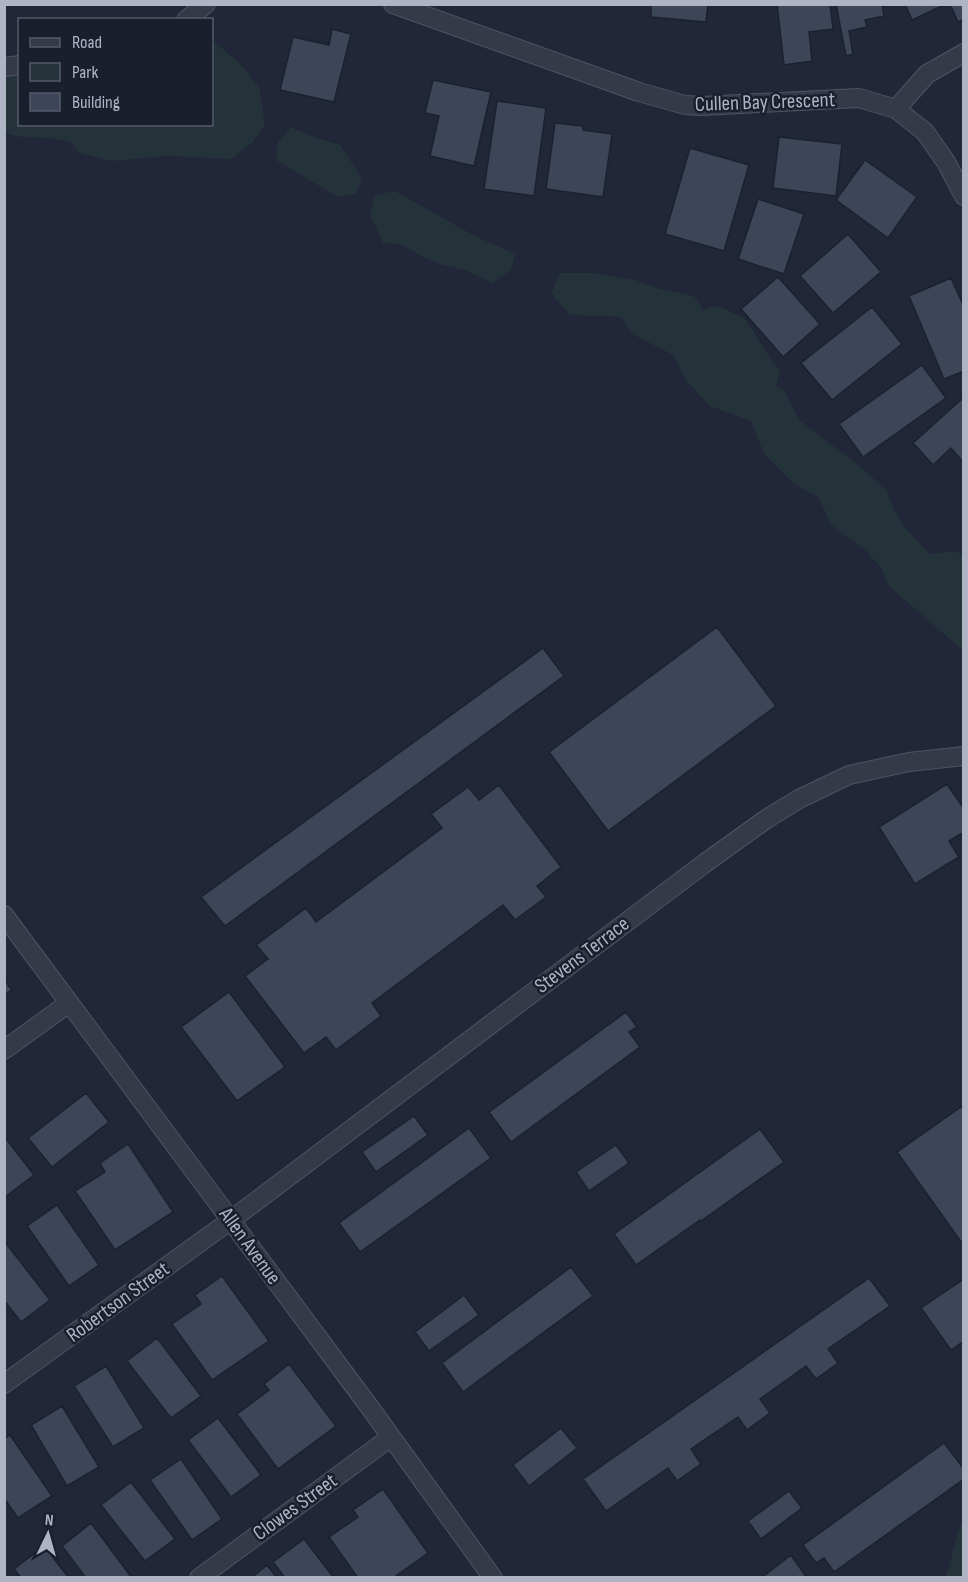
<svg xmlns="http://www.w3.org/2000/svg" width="968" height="1582" viewBox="0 0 968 1582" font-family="'Sofia Sans Condensed',sans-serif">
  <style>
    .green { fill: #233339 }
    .building { fill: #3d4558; stroke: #1c212f; stroke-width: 1.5 }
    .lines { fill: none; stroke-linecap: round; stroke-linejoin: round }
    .minor-casing { stroke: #4f5463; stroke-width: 20 }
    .minor { stroke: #353a48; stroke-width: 18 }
    .labels { text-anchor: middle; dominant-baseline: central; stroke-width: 5; stroke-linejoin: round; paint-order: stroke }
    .street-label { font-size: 21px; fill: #afb4c5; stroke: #1a1f2d }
  </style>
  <rect width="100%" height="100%" fill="#212738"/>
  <path class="green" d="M 215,42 L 240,64 L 259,87 L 265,125 L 253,142 L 231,159 L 168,156 L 111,161 L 79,153 L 71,142 L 52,138 L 21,137 L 5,133 L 4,76 L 6,74 L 19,75 L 20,124 L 212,124 L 212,44 Z
    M 291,127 L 311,136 L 340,145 L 362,178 L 356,194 L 338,197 L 276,160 L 278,142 Z
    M 395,191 L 473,235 L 515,254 L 511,270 L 493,283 L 465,270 L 440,264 L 423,257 L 400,244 L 383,243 L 370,215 L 375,195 Z
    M 560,273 L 594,273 L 635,280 L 657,288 L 694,296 L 703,310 L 716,306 L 728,310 L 746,320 L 772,361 L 780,370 L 776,386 L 785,392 L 799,420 L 862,468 L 887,491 L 895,512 L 904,526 L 929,554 L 955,551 L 963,555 L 963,649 L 960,648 L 889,586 L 881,568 L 865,550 L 831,525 L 819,498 L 793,483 L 764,454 L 751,421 L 710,406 L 685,379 L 673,355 L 634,335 L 620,317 L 570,315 L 551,293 Z
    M 963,1519 L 963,1577 L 946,1577 L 959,1529 Z"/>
  <path class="building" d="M 651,4 L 708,4 L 706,22 L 651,17 Z
    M 777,4 L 830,4 L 833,29 L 809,32 L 812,61 L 784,65 Z
    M 836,4 L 882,4 L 884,16 L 865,20 L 867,27 L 849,31 L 853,54 L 846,56 Z
    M 905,4 L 946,4 L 912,20 Z
    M 950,4 L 964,4 L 964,19 L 958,22 Z
    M 332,29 L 351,34 L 334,102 L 280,90 L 293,37 L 329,45 Z
    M 433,80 L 491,92 L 474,166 L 430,156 L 439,116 L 425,113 Z
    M 497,101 L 546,108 L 534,196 L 484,189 Z
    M 555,123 L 583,126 L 583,130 L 612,134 L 603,197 L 546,189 Z
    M 779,137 L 842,144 L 836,196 L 773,188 Z
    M 690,148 L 749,165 L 724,251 L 665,234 Z
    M 865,160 L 917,197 L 888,238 L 836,200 Z
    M 758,199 L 804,214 L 784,274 L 738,259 Z
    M 848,234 L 881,272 L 833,313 L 800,276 Z
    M 778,277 L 820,324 L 783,357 L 741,309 Z
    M 951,278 L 964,307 L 964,371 L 944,379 L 909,296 Z
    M 872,307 L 902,344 L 832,400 L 801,363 Z
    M 922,365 L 946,398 L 863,457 L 839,424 Z
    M 964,397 L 964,463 L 951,448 L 933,465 L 913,443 Z
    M 717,627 L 776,706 L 608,831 L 549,752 Z
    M 543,648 L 564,676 L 225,926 L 201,897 Z
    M 947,784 L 964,809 L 964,832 L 949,841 L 959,857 L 915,884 L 879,827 Z
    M 499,785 L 561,867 L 537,886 L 546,897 L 515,920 L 503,905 L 372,1003 L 381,1016 L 336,1050 L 326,1037 L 304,1053 L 245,976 L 268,959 L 256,945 L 306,908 L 316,922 L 442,828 L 431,814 L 468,787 L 479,800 Z
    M 4,980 L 12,990 L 4,995 Z
    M 229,992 L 285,1067 L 237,1101 L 181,1027 Z
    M 626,1012 L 637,1027 L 629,1032 L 640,1047 L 511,1142 L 489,1112 Z
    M 86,1093 L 109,1122 L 52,1167 L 28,1138 Z
    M 961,1107 L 964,1110 L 964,1246 L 897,1152 Z
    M 414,1116 L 428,1135 L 376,1172 L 362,1152 Z
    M 469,1128 L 491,1158 L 360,1252 L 339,1223 Z
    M 760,1129 L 784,1162 L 701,1221 L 700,1220 L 636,1265 L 614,1234 Z
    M 4,1136 L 34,1175 L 5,1197 L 4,1196 Z
    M 128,1144 L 173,1212 L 115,1250 L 75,1191 L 105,1172 L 100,1163 Z
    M 616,1145 L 629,1163 L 589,1191 L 576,1172 Z
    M 57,1205 L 99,1265 L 69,1286 L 27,1226 Z
    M 4,1242 L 5,1242 L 50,1300 L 21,1322 L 4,1300 Z
    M 571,1267 L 593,1296 L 463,1392 L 442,1363 Z
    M 222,1276 L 269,1341 L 212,1380 L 172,1324 L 201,1304 L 195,1295 Z
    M 869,1278 L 890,1306 L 828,1349 L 838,1363 L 816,1379 L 806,1366 L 760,1399 L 770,1413 L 747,1430 L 738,1417 L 691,1449 L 701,1464 L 677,1481 L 668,1468 L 606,1511 L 583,1479 Z
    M 964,1279 L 964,1341 L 951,1350 L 921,1308 Z
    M 464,1295 L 479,1315 L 429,1351 L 415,1332 Z
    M 157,1338 L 201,1396 L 171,1418 L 127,1361 Z
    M 289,1364 L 336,1426 L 278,1469 L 237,1414 L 269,1390 L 264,1384 Z
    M 106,1366 L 144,1428 L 113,1447 L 74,1386 Z
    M 62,1406 L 99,1467 L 67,1486 L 31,1425 Z
    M 218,1418 L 261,1475 L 231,1497 L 188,1440 Z
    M 561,1428 L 577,1448 L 529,1486 L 513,1465 Z
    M 10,1435 L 52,1496 L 18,1518 L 4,1498 L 4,1439 Z
    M 944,1443 L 964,1469 L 964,1479 L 834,1572 L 824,1558 L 816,1563 L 803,1545 Z
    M 181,1459 L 222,1519 L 192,1540 L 150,1480 Z
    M 131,1482 L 175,1539 L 145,1561 L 101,1505 Z
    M 383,1489 L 428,1553 L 393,1578 L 358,1578 L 329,1537 L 358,1517 L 353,1510 Z
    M 789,1491 L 802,1508 L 761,1539 L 748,1521 Z
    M 91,1523 L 132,1578 L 86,1578 L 62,1546 Z
    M 304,1539 L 334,1578 L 285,1578 L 273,1562 Z
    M 44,1546 L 69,1578 L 21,1578 L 14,1569 Z
    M 791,1555 L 807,1578 L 761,1578 Z
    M 267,1565 L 277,1578 L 251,1578 Z"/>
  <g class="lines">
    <defs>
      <path id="minor" d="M 393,4 L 639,92 L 685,105 L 702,106 L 859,98 L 896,109 L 925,132 L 946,162 L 964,196
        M 186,20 L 206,4
        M 4,67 L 20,65
        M 896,109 L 927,74 L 964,53
        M 4,915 L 371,1409 L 493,1578
        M 4,1050 L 69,1003
        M 4,1384 L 231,1220 L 705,863 L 765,820 L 799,799 L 849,775 L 909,762 L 964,756
        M 199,1578 L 391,1437"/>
    </defs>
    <use href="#minor" class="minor-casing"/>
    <use href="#minor" class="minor"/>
  </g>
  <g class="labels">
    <g class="street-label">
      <text transform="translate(765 102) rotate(-2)">Cullen Bay Crescent</text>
      <text transform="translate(582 955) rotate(-37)">Stevens Terrace</text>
      <text transform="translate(250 1246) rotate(54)">Allen Avenue</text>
      <text transform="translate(118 1302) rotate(-36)">Robertson Street</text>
      <text transform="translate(295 1507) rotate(-36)">Clowes Street</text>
    </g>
  </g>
  <rect width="968" height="1582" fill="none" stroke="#afb4c5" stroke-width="12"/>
  <rect x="18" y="18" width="195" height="108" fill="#1a1f2d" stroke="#565b6a" stroke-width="1.5"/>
  <rect x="30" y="38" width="30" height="9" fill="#353a48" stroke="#565b6a" stroke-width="1.5"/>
  <text x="72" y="48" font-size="18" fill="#afb4c5">Road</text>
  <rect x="30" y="63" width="30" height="18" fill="#233339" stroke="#565b6a" stroke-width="1.5"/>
  <text x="72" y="78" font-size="18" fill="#afb4c5">Park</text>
  <rect x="30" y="93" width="30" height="18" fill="#3d4558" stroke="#565b6a" stroke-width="1.5"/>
  <text x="72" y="108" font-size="18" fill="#afb4c5">Building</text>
  <g transform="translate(48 1534) rotate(5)" stroke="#1a1f2d" stroke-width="4.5" paint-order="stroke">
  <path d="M0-4.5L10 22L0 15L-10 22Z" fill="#afb4c5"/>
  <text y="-9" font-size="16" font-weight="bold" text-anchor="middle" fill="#afb4c5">N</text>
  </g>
</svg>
